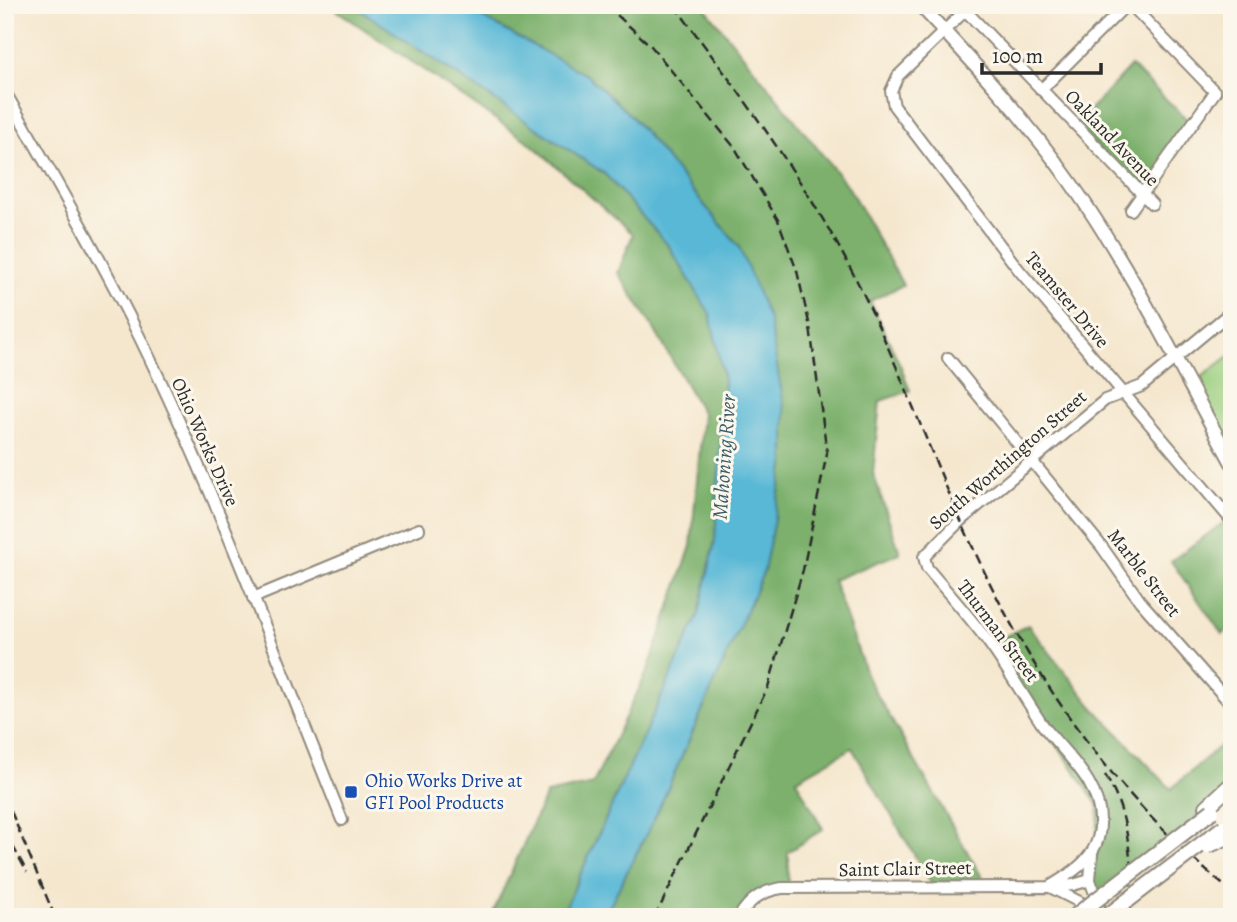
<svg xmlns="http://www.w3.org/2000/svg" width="1237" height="922" viewBox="0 0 1237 922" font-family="Alegreya,serif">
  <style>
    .green { fill: #9acd7d; stroke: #627c54; stroke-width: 2 }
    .forest { fill: #7bb06c; stroke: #536e4c; stroke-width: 2 }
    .water { fill: #58b8d6; stroke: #427280; stroke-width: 2 }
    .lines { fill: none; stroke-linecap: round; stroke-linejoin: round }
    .minor-casing { stroke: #90897c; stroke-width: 14 }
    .major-casing { stroke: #90897c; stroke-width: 16 }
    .highway-casing { stroke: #90897c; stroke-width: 18 }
    .minor { stroke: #fff; stroke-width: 10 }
    .major { stroke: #fff; stroke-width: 12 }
    .highway { stroke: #fff; stroke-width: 14 }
    .rail { stroke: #2b2b2b; stroke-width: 2.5; stroke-dasharray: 10 5; stroke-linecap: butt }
    .highway-bridge-casing { stroke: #90897c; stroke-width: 18; stroke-linecap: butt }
    .highway-bridge { stroke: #fff; stroke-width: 14 }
    .transit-dot { fill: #1a4fb4; stroke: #fbf7ec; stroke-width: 2.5 }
    .labels { text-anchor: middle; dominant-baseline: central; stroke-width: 6; stroke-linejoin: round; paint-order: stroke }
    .street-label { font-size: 19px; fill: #2b2b2b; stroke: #fbf7ec }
    .transit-label { font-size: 19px; fill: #164399; stroke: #fbf7ec; text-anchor: start }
    .water-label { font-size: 21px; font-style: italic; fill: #3b5c67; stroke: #fbf7ec }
  </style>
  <rect width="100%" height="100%" fill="#fbf7ec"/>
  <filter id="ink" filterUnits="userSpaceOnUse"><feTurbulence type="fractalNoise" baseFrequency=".0143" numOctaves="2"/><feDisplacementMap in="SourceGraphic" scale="14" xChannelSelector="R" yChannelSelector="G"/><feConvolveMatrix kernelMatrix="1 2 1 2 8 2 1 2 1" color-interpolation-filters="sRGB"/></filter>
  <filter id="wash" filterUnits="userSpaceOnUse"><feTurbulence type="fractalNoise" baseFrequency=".00686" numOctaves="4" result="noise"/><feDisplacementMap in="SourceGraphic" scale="28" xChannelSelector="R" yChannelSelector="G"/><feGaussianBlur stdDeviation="1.57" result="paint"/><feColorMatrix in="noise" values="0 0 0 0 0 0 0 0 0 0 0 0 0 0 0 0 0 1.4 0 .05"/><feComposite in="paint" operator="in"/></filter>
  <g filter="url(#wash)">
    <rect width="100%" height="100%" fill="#f5e7ce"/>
    <path class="green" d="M 1232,354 L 1232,463 L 1190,386 Z"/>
    <path class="forest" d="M 329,5 L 353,5 L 605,174 L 669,246 L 710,314 L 724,380 L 715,541 L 699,614 L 561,917 L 491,917 L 546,794 L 593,784 L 648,670 L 691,546 L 703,414 L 654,329 L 618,273 L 633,234 L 530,143 Z
      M 460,5 L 703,5 L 849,188 L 903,285 L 870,301 L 901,367 L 910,391 L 880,401 L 873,473 L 900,553 L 833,580 L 868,679 L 987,886 L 933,887 L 852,748 L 796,780 L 823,829 L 788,852 L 788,888 L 772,890 L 739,917 L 604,917 L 655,817 L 764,571 L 785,461 L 739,247 L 632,117 L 588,76 Z
      M 1131,66 L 1192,124 L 1143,195 L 1076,125 Z
      M 1230,518 L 1232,521 L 1232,627 L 1222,634 L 1171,561 Z
      M 1028,625 L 1093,707 L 1171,789 L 1232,735 L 1232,784 L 1167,844 L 1096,899 L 1093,889 L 1099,807 L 990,644 Z"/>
    <path class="water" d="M 353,5 L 460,5 L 588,76 L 632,117 L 739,247 L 769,320 L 785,412 L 785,461 L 764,571 L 655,817 L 604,917 L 561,917 L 699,614 L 715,541 L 724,380 L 710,314 L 669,246 L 605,174 Z"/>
  </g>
  <g filter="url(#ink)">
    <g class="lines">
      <defs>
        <path id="minor" d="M 960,5 L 1152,204
          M 971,5 L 898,76 L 891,91 L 894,106 L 1019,270 L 1232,521
          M 1131,5 L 1215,92 L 1131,210
          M 1041,90 L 1126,5
          M 5,92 C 51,173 99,254 140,338 C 216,494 277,658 342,820
          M 948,358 L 1102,547 L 1140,601 L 1230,703
          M 253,598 L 419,529
          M 1092,854 L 1090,880 L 1099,905
          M 1049,887 C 1074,872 1100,856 1100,824 C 1102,782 1064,754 1042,724 C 1024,697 1008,669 989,643 C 970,617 948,593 927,568 L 924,557 L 961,520 L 1105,400 L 1142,386 L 1232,311
          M 1052,888 L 1109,917
          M 739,917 C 750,899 762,891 782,888 L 1049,887 L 1073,885 L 1090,880"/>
        <path id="major" d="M 920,5 C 973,62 1026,119 1071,183 C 1133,271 1180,369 1232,463"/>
        <path id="highway" d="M 1207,807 L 1232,784"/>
      </defs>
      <use href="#minor" class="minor-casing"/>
      <use href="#major" class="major-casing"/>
      <use href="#highway" class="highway-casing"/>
      <use href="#minor" class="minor"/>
      <use href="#major" class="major"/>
      <use href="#highway" class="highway"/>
      <path class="rail" d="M 606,5 L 651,46 L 735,148 L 778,220 L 797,271 L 810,327 L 827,453 L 803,570 L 768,687 L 655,917
        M 674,5 C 743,97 809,185 861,289 C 906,381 939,478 984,571 C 1043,694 1125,806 1232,892
        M 1105,775 C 1131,817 1133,869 1130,917
        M 5,797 L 55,917
        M 5,832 L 27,872"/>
      <defs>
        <path id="highway-bridge" d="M 1207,846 L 1232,835
          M 1074,917 L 1212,811
          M 1106,917 L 1224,827"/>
      </defs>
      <use href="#highway-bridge" class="highway-bridge-casing"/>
      <use href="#highway-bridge" class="highway-bridge"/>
    </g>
  </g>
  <rect class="transit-dot" x="344" y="785" width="14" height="14" rx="3.5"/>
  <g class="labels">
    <g class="street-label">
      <text transform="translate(1112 138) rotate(46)">Oakland Avenue</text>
      <text transform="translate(1067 300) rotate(50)">Teamster Drive</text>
      <text transform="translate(205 442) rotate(66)">Ohio Works Drive</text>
      <text transform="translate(1008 460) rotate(-41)">South Worthington Street</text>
      <text transform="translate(1144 573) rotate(52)">Marble Street</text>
      <text transform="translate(998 631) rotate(53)">Thurman Street</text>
      <text transform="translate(905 869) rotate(-1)">Saint Clair Street</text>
    </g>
    <g class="transit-label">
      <text x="365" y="781">Ohio Works Drive at<tspan x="365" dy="22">GFI Pool Products</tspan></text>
    </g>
    <g class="water-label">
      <text transform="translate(724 457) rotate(-86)">Mahoning River</text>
    </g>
  </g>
  <rect width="1237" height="922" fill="none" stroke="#fbf7ec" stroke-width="28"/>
  <path d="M982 63v10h119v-10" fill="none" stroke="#2b2b2b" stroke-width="3.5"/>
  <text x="992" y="63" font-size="21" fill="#2b2b2b" stroke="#fbf7ec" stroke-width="5" paint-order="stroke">100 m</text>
</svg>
